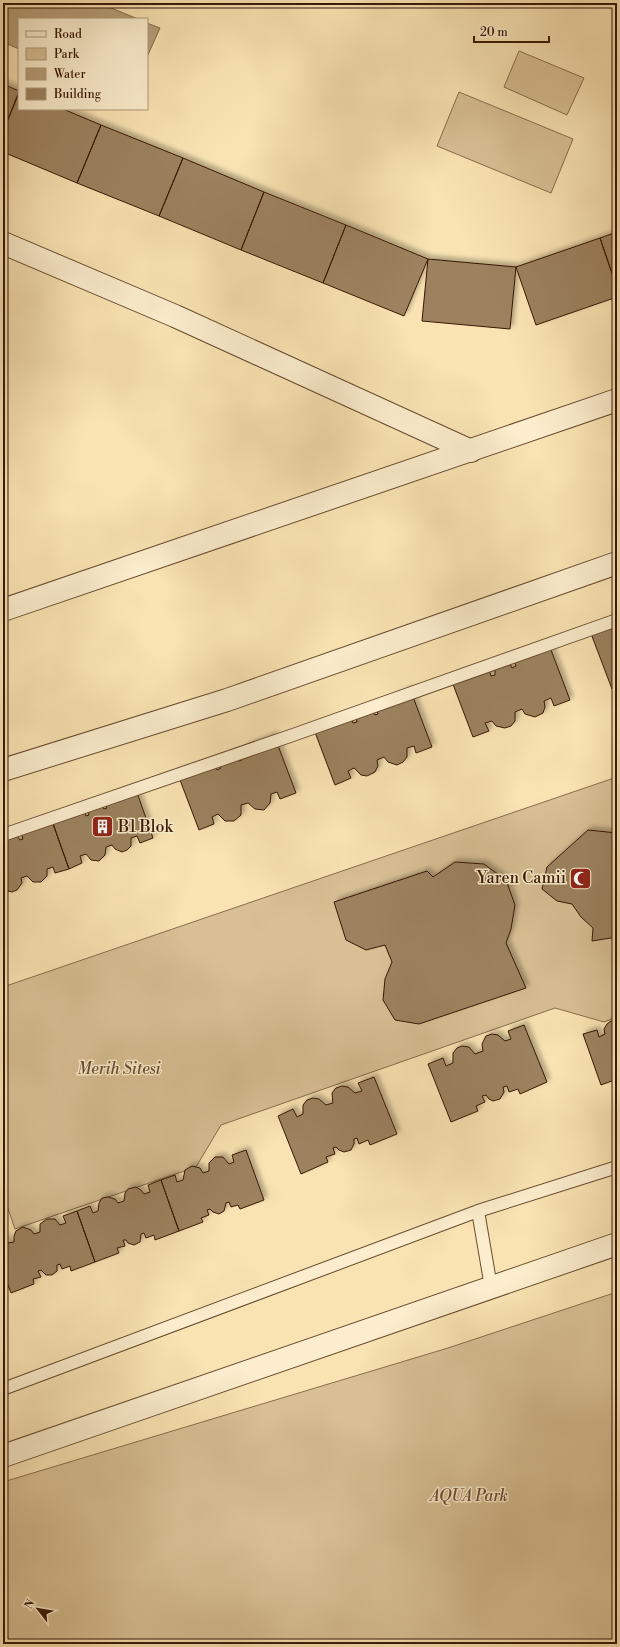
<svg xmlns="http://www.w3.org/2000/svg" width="620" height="1647" viewBox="0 0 620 1647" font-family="'Libre Bodoni',serif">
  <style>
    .green { fill: #d8c094; stroke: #886c4c }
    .water { fill: #b79e77; stroke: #846849 }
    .building { fill: #9c825e; stroke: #381804; filter: url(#shadow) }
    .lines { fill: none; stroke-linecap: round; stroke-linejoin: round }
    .lane-casing { stroke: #684b30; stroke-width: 14 }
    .street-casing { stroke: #684b30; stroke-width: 24 }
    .lane { stroke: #fbedcd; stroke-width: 12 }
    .street { stroke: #fbedcd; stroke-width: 22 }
    .labels { text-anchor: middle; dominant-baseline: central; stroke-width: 3; stroke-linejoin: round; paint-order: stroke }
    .poi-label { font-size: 16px; fill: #381804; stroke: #fbedcd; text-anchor: start }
    .park-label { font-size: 16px; font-style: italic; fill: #684a2f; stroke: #fbedcd }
  </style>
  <defs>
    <filter id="shadow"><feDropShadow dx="3.5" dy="-3.5" stdDeviation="2" flood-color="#0004"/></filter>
  </defs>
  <rect width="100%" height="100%" fill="#f9e3b2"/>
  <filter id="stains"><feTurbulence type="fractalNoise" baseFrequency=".005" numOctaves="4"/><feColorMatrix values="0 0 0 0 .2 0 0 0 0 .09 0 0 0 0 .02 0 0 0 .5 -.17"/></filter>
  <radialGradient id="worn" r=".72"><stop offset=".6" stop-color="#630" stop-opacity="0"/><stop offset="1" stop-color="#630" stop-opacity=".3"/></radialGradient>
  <path class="green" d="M 519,51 L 584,78 L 567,115 L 504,87 Z
    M 459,92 L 573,139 L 551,193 L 437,146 Z
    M 617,777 L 617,1017 L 604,1022 L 555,1008 L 221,1125 L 196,1167 L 15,1229 L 3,1194 L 3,987 Z
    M 617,1292 L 617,1644 L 3,1644 L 3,1482 L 448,1348 Z"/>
  <path class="water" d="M 3,3 L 99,3 L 138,19 L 19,19 L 19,49 L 3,42 Z
    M 147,23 L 160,28 L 147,57 Z"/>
  <path class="building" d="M 3,84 L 19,91 L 3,132 Z
    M 19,93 L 19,109 L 63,109 L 101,125 L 77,183 L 3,152 L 3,132 Z
    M 101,125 L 183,158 L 159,216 L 77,183 Z
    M 183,158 L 264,192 L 241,250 L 159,216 Z
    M 264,192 L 346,225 L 323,283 L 241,250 Z
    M 346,225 L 428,259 L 404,316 L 323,283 Z
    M 617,232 L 617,288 L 600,238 Z
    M 600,238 L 617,288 L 617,297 L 536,325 L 516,267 Z
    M 428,259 L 516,267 L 510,329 L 422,321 Z
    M 617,621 L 617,687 L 612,689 L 590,631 Z
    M 548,642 L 570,700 L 554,706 L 551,698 L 544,701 L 545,707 L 543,713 L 535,717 L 525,714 L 522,709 L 515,712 L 515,721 L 511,726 L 505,728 L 496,726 L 492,721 L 485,723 L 489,731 L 473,737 L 451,679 L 489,670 L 491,676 L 495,675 L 495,667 L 510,664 L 512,668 L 516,666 L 514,660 Z
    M 410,689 L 432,747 L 416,753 L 414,746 L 407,748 L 407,757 L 403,762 L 397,765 L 388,762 L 384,757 L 377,760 L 378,766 L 375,772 L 367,776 L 361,775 L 354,768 L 348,771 L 351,778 L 335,785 L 313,727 L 351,718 L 353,723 L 357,722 L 356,717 L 372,711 L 375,715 L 378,714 L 376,708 Z
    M 274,735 L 296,793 L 280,799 L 277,792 L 271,794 L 270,803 L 264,810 L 255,809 L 248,803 L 241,805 L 241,815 L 234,821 L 225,821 L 218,814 L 212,817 L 214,824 L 199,830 L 177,772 L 215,763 L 217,770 L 221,768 L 220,766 L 238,759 L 239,761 L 242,760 L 240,754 L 247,746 Z
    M 135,787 L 153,838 L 140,843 L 137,836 L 131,838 L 131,846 L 127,850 L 122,852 L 115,849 L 112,845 L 106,847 L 105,855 L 99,861 L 91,860 L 86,854 L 80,856 L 82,863 L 69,869 L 51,818 L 84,811 L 86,816 L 89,815 L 88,810 L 102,806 L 104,809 L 107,808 L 105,803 Z
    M 51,818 L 69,869 L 55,873 L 53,867 L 47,869 L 47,876 L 41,882 L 33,882 L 27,876 L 21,878 L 22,883 L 17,890 L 12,892 L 4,890 L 3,888 L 3,846 L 5,845 L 5,839 L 17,836 L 20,840 L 23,839 L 21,833 Z
    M 588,830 L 617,833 L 617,937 L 592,941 L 593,928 L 581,917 L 572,904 L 557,901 L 542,889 L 547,867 Z
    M 455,862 L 484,864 L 506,880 L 515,905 L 511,929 L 506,943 L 526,988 L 419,1024 L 395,1020 L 383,1000 L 385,979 L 392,962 L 385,945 L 366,950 L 346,940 L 334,902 L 427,871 L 433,877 Z
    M 617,1021 L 617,1079 L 601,1085 L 583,1034 L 597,1030 L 599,1037 L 605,1034 L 604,1029 L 607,1024 L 611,1021 Z
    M 524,1025 L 547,1082 L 520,1094 L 518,1089 L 509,1092 L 507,1086 L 503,1087 L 504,1092 L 500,1099 L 493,1101 L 489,1099 L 486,1095 L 482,1096 L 485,1102 L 476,1106 L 478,1111 L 451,1122 L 428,1064 L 443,1058 L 446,1066 L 453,1063 L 453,1053 L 457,1048 L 462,1046 L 469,1047 L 475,1054 L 483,1051 L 482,1044 L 486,1036 L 492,1034 L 498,1035 L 505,1041 L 511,1039 L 508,1031 Z
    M 374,1077 L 397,1134 L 370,1145 L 368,1140 L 359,1144 L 357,1138 L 354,1139 L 354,1144 L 351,1150 L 344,1152 L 339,1150 L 336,1147 L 333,1148 L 335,1154 L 326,1157 L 328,1162 L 301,1174 L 278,1116 L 293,1109 L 297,1117 L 303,1114 L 303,1105 L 307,1100 L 313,1098 L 319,1099 L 326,1105 L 333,1103 L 332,1093 L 336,1088 L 342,1086 L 348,1087 L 355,1093 L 362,1091 L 358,1083 Z
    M 246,1150 L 264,1200 L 240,1209 L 238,1205 L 231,1207 L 229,1202 L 226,1203 L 224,1211 L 219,1214 L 213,1212 L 210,1209 L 207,1210 L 209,1215 L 201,1218 L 203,1222 L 179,1231 L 161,1180 L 175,1175 L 177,1182 L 183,1180 L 185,1170 L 192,1166 L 200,1168 L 203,1173 L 209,1171 L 209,1163 L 215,1157 L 223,1157 L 229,1164 L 234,1162 L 232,1155 Z
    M 161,1180 L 179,1231 L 155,1240 L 154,1235 L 146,1238 L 144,1233 L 141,1234 L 140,1242 L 134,1245 L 128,1243 L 126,1240 L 123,1240 L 125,1246 L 117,1248 L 119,1253 L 95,1262 L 77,1211 L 90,1206 L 93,1213 L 98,1211 L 99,1203 L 102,1198 L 108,1197 L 115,1199 L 118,1203 L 124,1201 L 125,1193 L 128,1189 L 136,1187 L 141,1190 L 144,1194 L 150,1192 L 148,1185 Z
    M 77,1211 L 95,1262 L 71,1271 L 70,1266 L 62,1269 L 60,1264 L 57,1265 L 57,1271 L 52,1275 L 46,1275 L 41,1270 L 38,1271 L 41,1277 L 33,1279 L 34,1284 L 11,1293 L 3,1272 L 3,1238 L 6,1237 L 8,1243 L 14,1242 L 14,1236 L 16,1231 L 23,1227 L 31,1230 L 34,1234 L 40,1232 L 40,1224 L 47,1219 L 55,1219 L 60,1225 L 66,1223 L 63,1216 Z"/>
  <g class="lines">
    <defs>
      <path id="lane" d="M 3,835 L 293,735 L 617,620
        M 491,1287 L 478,1211 L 617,1167
        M 3,1389 L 478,1211"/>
      <path id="street" d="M 3,243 L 175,316 L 471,451
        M 3,610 L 617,400
        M 3,770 L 227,700 L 617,563
        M 3,1456 L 617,1244"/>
    </defs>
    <use href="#lane" class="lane-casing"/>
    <use href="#street" class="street-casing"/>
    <use href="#lane" class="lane"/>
    <use href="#street" class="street"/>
  </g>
  <defs>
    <symbol id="building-square" viewBox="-11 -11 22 22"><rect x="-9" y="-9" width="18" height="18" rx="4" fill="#8f2418" stroke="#fbedcd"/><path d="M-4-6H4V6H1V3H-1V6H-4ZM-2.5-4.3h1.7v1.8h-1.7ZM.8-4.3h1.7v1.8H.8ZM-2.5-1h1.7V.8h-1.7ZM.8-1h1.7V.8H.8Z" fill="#fff"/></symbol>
    <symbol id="mosque-square" viewBox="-11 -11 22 22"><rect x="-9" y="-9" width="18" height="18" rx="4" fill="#8f2418" stroke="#fbedcd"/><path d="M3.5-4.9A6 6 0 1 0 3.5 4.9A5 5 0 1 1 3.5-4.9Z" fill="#fff"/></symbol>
  </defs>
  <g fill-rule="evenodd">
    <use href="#building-square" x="90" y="814" width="25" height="25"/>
    <use href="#mosque-square" x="568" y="866" width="25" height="25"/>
  </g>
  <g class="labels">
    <g class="poi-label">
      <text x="118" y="827">B1 Blok</text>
      <text x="566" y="878" text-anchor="end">Yaren Camii</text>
    </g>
    <g class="park-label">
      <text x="119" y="1069">Merih Sitesi</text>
      <text x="469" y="1496">AQUA Park</text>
    </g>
  </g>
  <rect width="620" height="1647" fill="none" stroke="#f9e3b2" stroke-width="16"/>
  <rect x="4" y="4" width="612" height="1639" fill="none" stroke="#381804" stroke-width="2"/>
  <rect x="8" y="8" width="604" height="1631" fill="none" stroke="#381804"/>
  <rect x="18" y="18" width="130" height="92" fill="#fbedcd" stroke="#ad987d"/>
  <rect x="26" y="31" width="20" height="6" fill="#fbedcd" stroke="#ad987d"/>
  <text x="54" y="38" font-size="12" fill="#381804">Road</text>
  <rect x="26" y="48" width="20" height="12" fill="#d8c094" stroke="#ad987d"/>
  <text x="54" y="58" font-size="12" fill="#381804">Park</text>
  <rect x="26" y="68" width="20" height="12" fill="#b79e77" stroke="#ad987d"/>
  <text x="54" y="78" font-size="12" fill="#381804">Water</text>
  <rect x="26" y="88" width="20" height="12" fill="#9c825e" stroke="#ad987d"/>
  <text x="54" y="98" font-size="12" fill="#381804">Building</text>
  <g transform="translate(38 1609) rotate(301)" stroke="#fbedcd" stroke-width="3" paint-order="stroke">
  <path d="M0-3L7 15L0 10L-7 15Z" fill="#381804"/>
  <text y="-6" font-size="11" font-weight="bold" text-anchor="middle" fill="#381804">N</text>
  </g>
  <path d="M474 36v6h75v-6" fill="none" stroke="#381804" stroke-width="2"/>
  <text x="480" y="36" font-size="12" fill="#381804" stroke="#fbedcd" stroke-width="3" paint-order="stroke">20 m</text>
  <rect width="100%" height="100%" filter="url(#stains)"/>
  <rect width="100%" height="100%" fill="url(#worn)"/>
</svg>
